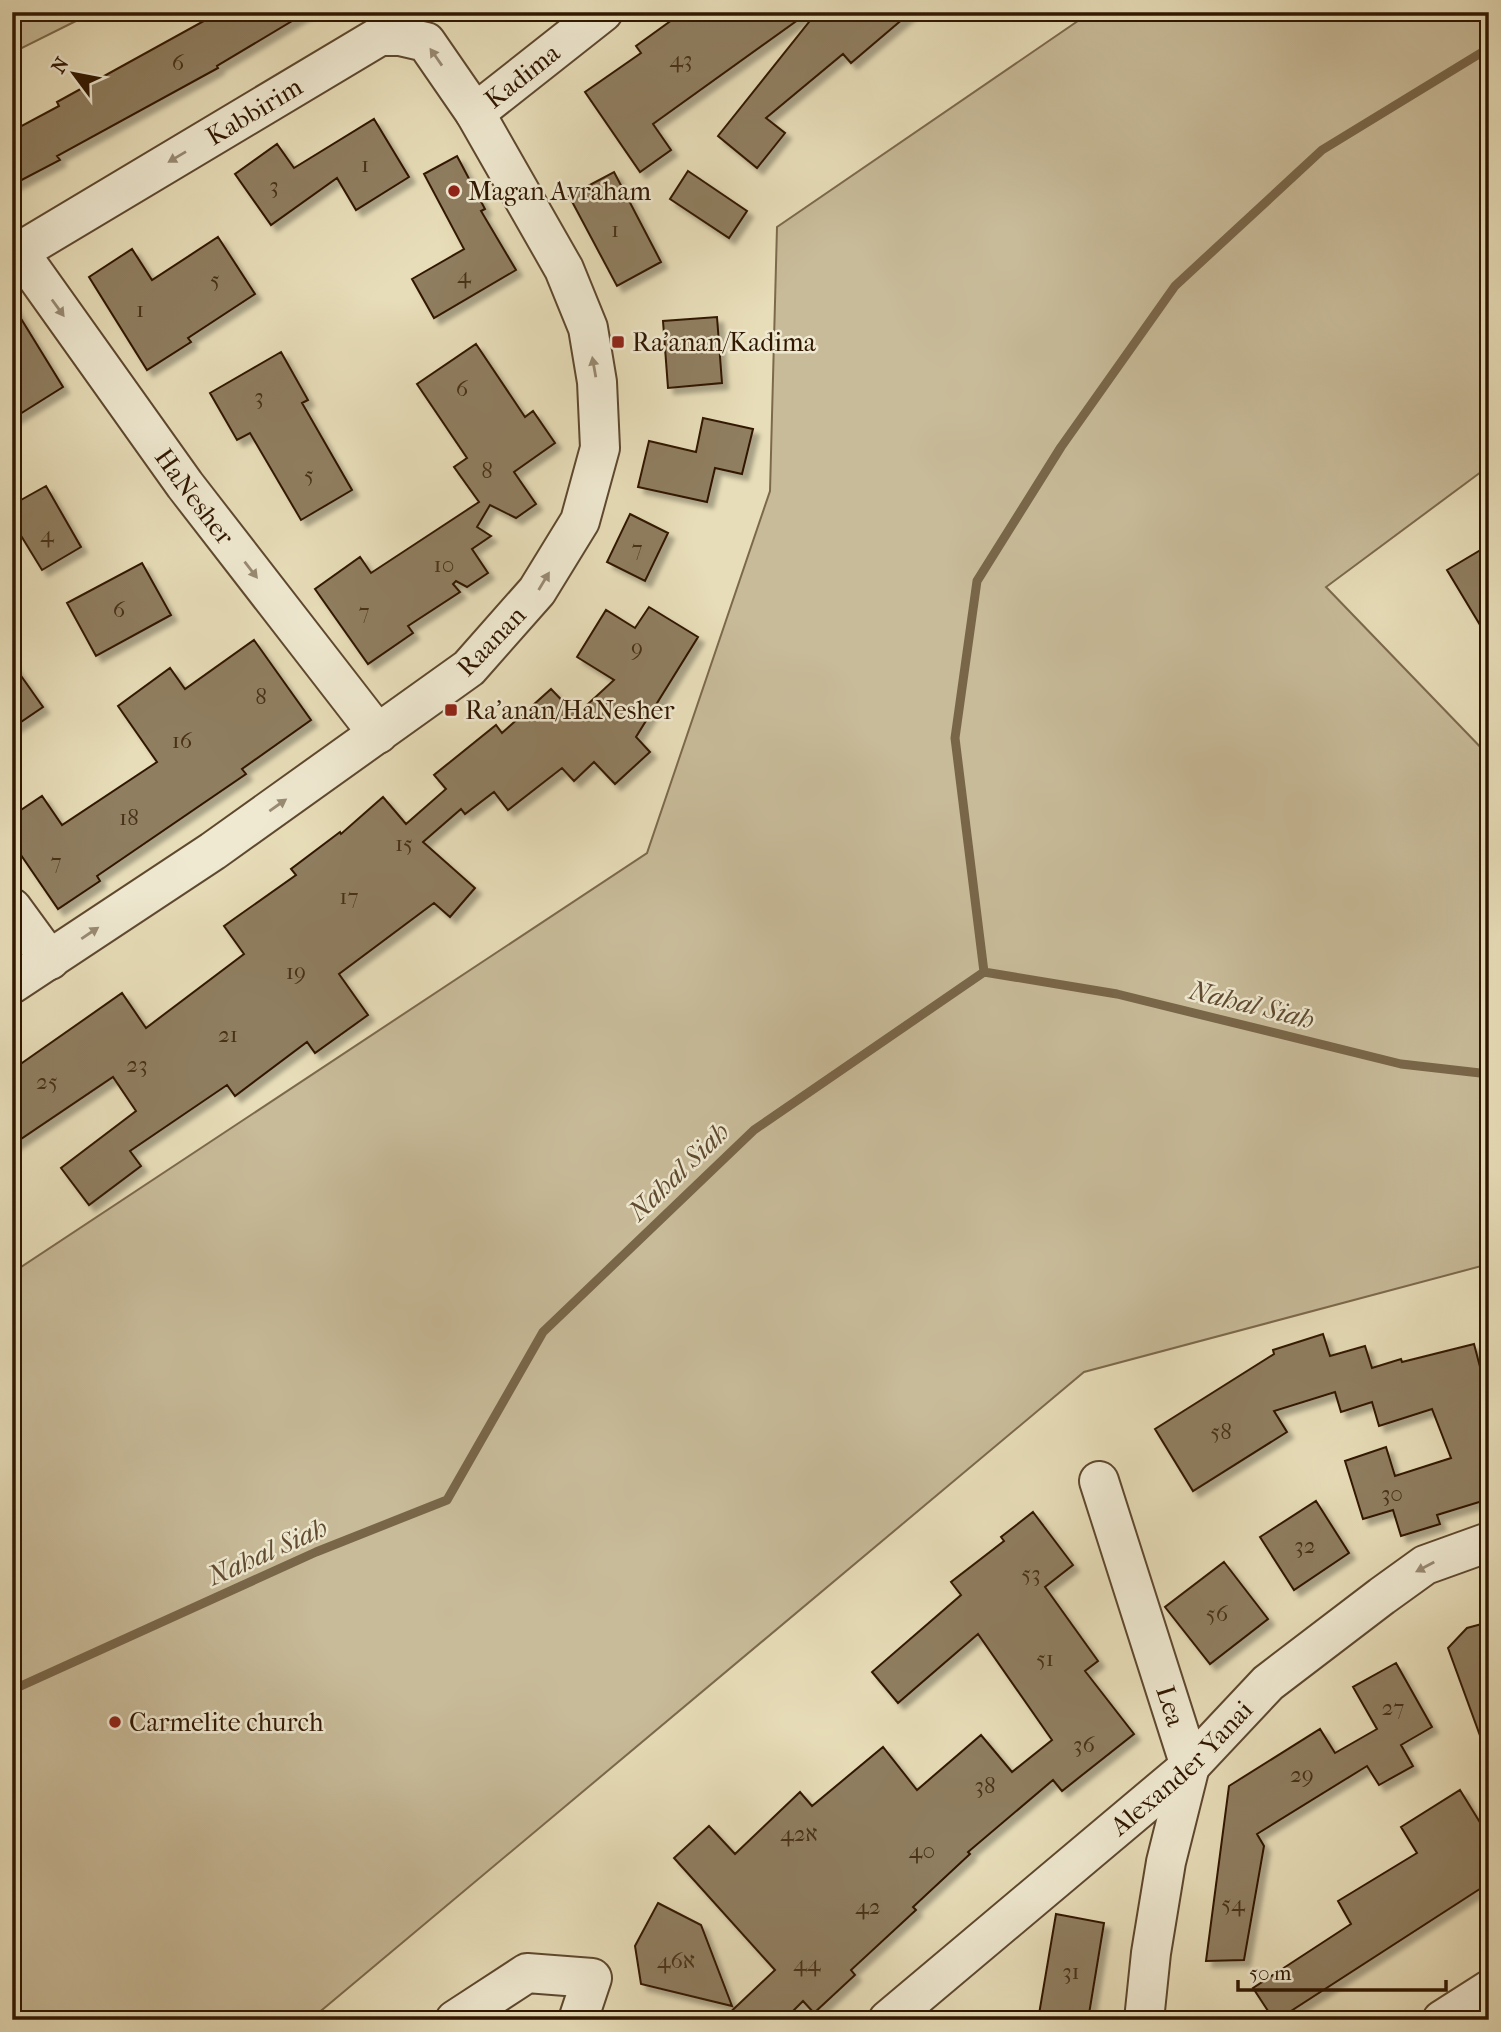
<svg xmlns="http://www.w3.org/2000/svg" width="1501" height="2032" font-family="'IM FELL French Canon','Frank Ruhl Libre',serif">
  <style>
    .green { fill: #c8bb99; stroke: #7c694c; stroke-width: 2 }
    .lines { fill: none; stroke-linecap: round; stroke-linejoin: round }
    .stream { stroke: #796649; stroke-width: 9 }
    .building { fill: #8f7e60; stroke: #301700; stroke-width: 2; filter: url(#shadow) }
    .minor-casing { stroke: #5e482e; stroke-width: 42 }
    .minor { stroke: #efe9d1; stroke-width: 38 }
    .oneway { fill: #998a73 }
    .poi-dot { fill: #8f2418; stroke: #efe9d1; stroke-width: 2.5 }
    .labels { text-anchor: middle; stroke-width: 5; stroke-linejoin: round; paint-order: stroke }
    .number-label { font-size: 23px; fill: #483118 }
    .street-label { font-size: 26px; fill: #301700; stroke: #efe9d1 }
    .poi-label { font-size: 26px; fill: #301700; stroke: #efe9d1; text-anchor: start }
    .water-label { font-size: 28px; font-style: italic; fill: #604b30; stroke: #efe9d1 }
  </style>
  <defs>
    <filter id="shadow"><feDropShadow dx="6" dy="6" stdDeviation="2" flood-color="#0004"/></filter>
  </defs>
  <rect width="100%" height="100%" fill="#e7ddb8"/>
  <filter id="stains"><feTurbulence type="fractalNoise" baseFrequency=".00286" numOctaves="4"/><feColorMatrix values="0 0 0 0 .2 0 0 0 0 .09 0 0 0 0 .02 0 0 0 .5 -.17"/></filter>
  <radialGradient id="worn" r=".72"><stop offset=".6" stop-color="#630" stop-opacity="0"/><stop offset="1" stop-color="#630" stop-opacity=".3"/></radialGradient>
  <path class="green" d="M12,12H94L12,53Z
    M1091,12H1489V466L1326,587L1489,756V1264L1084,1372L310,2020H12V1273L647,853L770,491L777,227Z"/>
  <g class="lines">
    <path class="stream" d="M984,972L955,738L977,581L1061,447L1175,286L1322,150L1489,48
      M12,1690L316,1552L447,1500L543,1332L754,1130L984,972L1117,994L1401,1064L1489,1074"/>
  </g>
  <path class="building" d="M220,12H307L217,66L218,68L57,156L60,160L12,185V131L59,106L57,102Z
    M683,12H809L653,124L671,150L640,172L585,92L641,53L636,46Z
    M817,12H911L851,63L843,54L766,118L785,133L757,168L718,136Z
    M374,119L409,177L356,210L337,178L271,225L235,174L277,144L294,168Z
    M457,156L485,209L481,211L516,270L434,318L412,279L464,249L424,174Z
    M688,171L747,211L729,238L670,199Z
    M614,172L661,262L617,286L569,196Z
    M218,237L255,294L188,338L191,342L147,370L89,277L132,249L152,280Z
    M12,304L63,387L12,419Z
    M717,317L722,383L668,388L663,321Z
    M476,344L525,417L533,411L555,443L514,472L536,504L516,518L490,505L477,527L491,536L472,549L488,573L467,587L456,581L453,584L460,592L408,626L413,633L368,664L315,589L360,557L371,573L479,502L454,467L467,458L417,384Z
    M281,352L308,400L302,403L352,490L301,520L250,433L237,440L210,393Z
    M703,418L753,429L742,474L715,468L707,502L638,487L649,441L696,452Z
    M46,486L81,547L42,570L12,521V505Z
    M630,514L668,533L645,581L607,562Z
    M1489,545V640L1447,570Z
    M142,563L171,615L96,656L67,603Z
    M649,607L698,637L636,737L650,752L615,784L594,762L574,781L562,768L508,810L494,792L465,814L461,809L423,842L475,888L450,917L434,903L339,974L368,1015L315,1053L307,1042L235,1096L227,1085L130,1151L141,1166L89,1205L61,1168L136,1111L113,1077L12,1145V1070L122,993L146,1028L244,954L224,926L296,875L291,869L340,832L341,834L383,797L406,824L446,789L434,775L496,725L502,733L551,689L576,715L614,680L577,657L606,610L635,628Z
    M254,640L311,720L242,769L246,774L97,876L100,881L58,909L12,842V816L42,796L62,825L157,762L118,706L170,668L185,689Z
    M12,663L43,707L12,728Z
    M1323,1334L1330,1356L1365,1346L1372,1368L1401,1359L1402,1362L1474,1344L1489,1401V1499L1437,1515L1440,1524L1401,1536L1393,1510L1363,1519L1345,1461L1386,1447L1395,1476L1451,1458L1432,1409L1379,1426L1372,1402L1341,1412L1335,1392L1274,1411L1287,1432L1193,1491L1155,1429L1274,1354L1273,1350Z
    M1316,1501L1349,1553L1294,1590L1260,1537Z
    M1033,1512L1073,1565L1045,1587L1098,1661L1085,1671L1134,1734L1062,1791L1053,1780L968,1852L970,1854L913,1907L916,1910L851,1970L855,1975L814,2013L803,2001L784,2020H722L775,1970L674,1858L709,1826L735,1854L800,1792L812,1806L883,1747L917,1790L981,1735L1012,1772L1052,1740L978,1634L898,1703L872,1672L961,1595L951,1582L1004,1541L1001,1537Z
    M1224,1562L1268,1619L1210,1664L1165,1607Z
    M1489,1622V1751L1486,1752L1448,1648L1467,1628Z
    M1396,1663L1432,1727L1401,1745L1413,1766L1379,1785L1367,1766L1257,1834L1264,1846L1244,1960L1206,1961L1229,1786L1320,1729L1335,1753L1377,1729L1353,1687Z
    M1460,1790L1489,1837V1883L1277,2020H1274L1253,1988L1351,1924L1338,1901L1417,1853L1401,1827Z
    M658,1903L701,1925L732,2006L641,1984L635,1946Z
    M1056,1914L1104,1923L1088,2020H1038Z"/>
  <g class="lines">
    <g class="minor-casing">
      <g id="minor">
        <path id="s1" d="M475,113L603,12"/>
        <path id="s2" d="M19,252L185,485L378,734"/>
        <path id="s3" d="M12,256L380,36H400L426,42L475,113L564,269L588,328L597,382L600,448L580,521L537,591L469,668L213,851L12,984"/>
        <path d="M12,908L50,960"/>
        <path id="s4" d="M1099,1481L1190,1766L1166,1862L1151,1953L1144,2020"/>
        <path d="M455,2020L527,1973L592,1978L578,2020"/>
        <path id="s5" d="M888,2020L1190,1766L1268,1683L1382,1596L1425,1565L1489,1542"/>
        <path d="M1442,2020L1489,1990"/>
      </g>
    </g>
    <use href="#minor" class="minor"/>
  </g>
  <defs><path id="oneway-solid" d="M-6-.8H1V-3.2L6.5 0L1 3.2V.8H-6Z" transform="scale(1.75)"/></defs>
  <g class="oneway">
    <use href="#oneway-solid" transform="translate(436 57) rotate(-125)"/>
    <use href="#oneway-solid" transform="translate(177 157) rotate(149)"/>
    <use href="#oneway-solid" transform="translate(58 308) rotate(54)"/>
    <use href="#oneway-solid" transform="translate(594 367) rotate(-100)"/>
    <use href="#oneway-solid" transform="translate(251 570) rotate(52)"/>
    <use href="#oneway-solid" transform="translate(544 581) rotate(-59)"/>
    <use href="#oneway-solid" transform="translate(278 805) rotate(-35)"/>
    <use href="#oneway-solid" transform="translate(90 933) rotate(-34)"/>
    <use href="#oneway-solid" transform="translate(1425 1567) rotate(152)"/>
  </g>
  <g class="poi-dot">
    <circle cx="454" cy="191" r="7"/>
    <rect x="611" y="335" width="14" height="14" rx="3.5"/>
    <rect x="444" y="703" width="14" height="14" rx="3.5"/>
    <circle cx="115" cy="1722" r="7"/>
  </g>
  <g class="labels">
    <g class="number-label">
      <text x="681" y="67">43</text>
      <text x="178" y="70">6</text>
      <text x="365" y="172">1</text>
      <text x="274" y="193">3</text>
      <text x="615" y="237">1</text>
      <text x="464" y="283">4</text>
      <text x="215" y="287">5</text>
      <text x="140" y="317">1</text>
      <text x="462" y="396">6</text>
      <text x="259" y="404">3</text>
      <text x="487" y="478">8</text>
      <text x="309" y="482">5</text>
      <text x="47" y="542">4</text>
      <text x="637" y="556">7</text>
      <text x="444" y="572">10</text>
      <text x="119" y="617">6</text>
      <text x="364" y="619">7</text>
      <text x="637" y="655">9</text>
      <text x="261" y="704">8</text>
      <text x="182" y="748">16</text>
      <text x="129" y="825">18</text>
      <text x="404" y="851">15</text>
      <text x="56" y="869">7</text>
      <text x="349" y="904">17</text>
      <text x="296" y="979">19</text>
      <text x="228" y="1042">21</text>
      <text x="137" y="1072">23</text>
      <text x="47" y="1089">25</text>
      <text x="1221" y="1439">58</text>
      <text x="1392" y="1501">30</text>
      <text x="1305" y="1553">32</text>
      <text x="1031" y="1581">53</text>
      <text x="1217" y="1621">56</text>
      <text x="1045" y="1666">51</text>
      <text x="1393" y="1715">27</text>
      <text x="1084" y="1752">36</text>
      <text x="1302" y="1782">29</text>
      <text x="985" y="1793">38</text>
      <text x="799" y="1841">42א</text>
      <text x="922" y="1858">40</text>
      <text x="1233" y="1911">54</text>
      <text x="868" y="1914">42</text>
      <text x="676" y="1968">46א</text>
      <text x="807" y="1971">44</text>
      <text x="1071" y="1979">31</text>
    </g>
    <g class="street-label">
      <text dy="9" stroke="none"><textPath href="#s1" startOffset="60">Kadima</textPath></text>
      <text dy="9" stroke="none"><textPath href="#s3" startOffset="282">Kabbirim</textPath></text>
      <text dy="9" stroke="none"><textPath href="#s2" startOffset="301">HaNesher</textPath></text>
      <text transform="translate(491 641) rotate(-46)" y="9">Raanan</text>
      <text dy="9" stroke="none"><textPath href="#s4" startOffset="236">Lea</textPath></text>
      <text dy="9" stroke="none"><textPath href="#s5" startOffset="387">Alexander Yanai</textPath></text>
    </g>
    <g class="poi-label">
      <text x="468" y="200">Magan Avraham</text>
      <text x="632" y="351">Ra'anan/Kadima</text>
      <text x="465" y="719">Ra'anan/HaNesher</text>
      <text x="129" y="1731">Carmelite church</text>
    </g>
    <g class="water-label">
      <text transform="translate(1252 1004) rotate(14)" y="10">Nahal Siah</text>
      <text transform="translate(678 1171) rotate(-44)" y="10">Nahal Siah</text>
      <text transform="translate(267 1551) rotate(-24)" y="10">Nahal Siah</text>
    </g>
  </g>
  <rect width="1501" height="2032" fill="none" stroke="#e7ddb8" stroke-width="42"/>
  <rect x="14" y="14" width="1473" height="2004" fill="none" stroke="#301700" stroke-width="3.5"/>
  <rect x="21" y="21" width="1459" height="1990" fill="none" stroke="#301700" stroke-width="2"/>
  <g transform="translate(74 74) rotate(302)" stroke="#efe9d1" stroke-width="5" paint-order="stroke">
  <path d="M0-5L12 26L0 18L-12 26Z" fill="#301700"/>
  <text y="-10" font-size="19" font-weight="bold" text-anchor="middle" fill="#301700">N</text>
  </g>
  <path d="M1238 1980v10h208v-10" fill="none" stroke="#301700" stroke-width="3.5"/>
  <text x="1249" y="1980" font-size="21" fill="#301700" stroke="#efe9d1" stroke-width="5" paint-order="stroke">50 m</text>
  <rect width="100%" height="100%" filter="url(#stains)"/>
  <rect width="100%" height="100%" fill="url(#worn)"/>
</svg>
